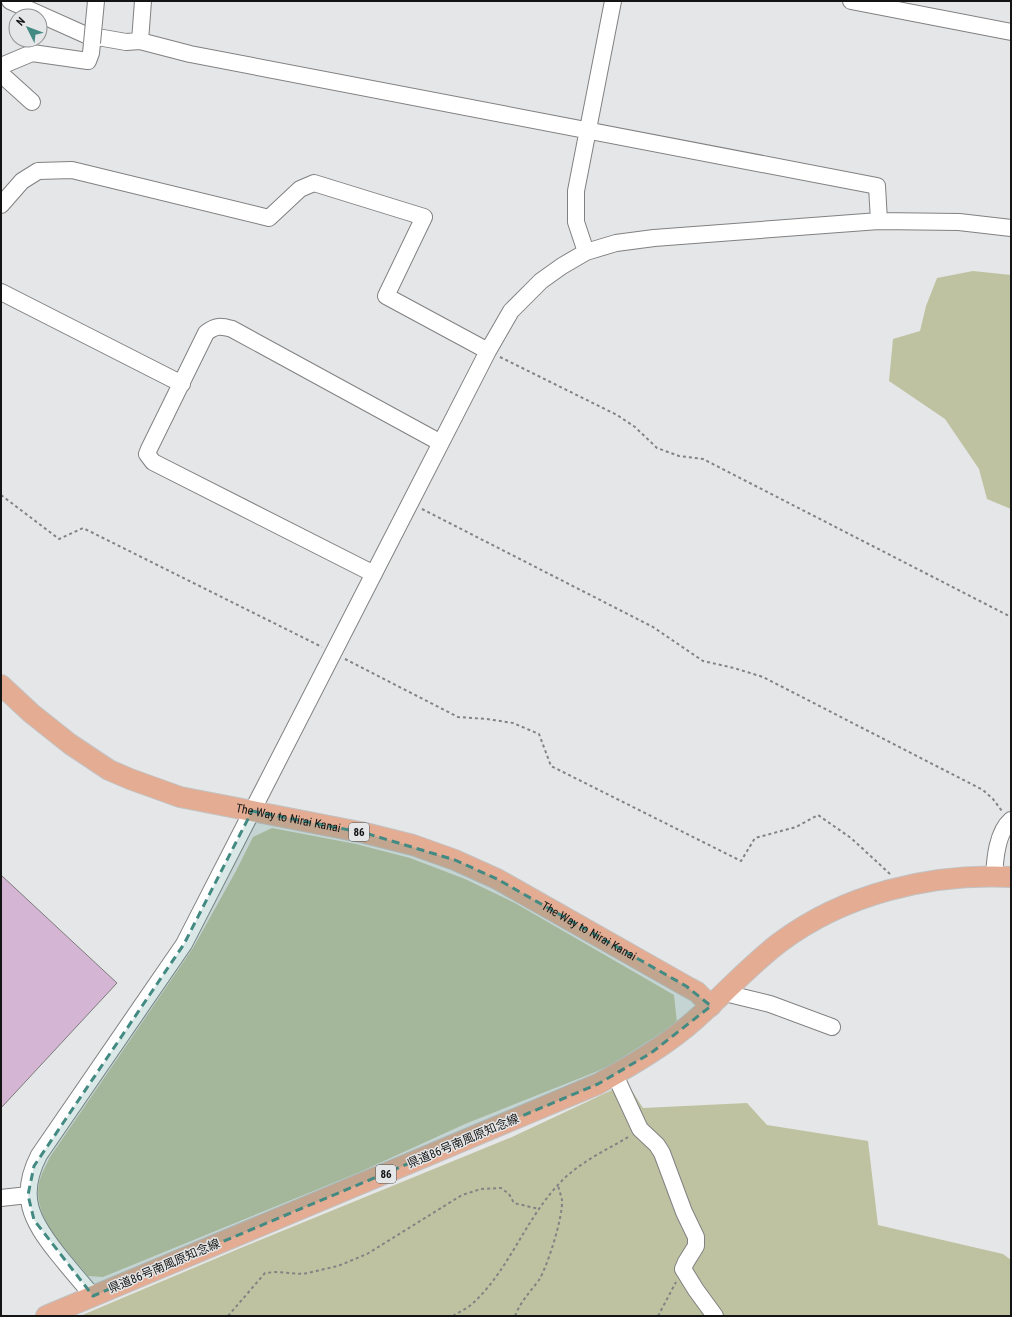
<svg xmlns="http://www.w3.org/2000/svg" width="1012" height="1317" font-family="'Roboto Condensed','Noto Sans JP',sans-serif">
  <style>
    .green { fill: #bfc2a1 }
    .building { fill: #d5b5d4; stroke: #7c7b7c }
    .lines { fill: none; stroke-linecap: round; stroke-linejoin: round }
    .minor-casing { stroke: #818182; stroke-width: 18 }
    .major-casing { stroke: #c2c2c2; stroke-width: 22 }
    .path { stroke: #828383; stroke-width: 2; stroke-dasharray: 3 3; stroke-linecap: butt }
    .minor { stroke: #fff; stroke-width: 16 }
    .major { stroke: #e3ac93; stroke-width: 20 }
    .minor-bridge-casing { stroke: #818182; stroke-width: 18; stroke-linecap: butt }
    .minor-bridge { stroke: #fff; stroke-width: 16 }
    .marked { fill: #438a83; fill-opacity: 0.2; stroke: #438a83; stroke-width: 3; stroke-dasharray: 8 5; stroke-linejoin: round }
    .labels { text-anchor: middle; stroke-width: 3; stroke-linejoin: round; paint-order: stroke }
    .shield { fill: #e5e6e7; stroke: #535353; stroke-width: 1 }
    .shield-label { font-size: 11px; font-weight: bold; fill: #141414 }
    .street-label { font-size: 12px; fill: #141414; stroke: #e5e6e7 }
  </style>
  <rect width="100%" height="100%" fill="#e5e6e7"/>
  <path class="green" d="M973,271L1011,275V509L987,499L979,469L945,419L889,381L893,339L920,331L926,306L937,278Z
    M272,828L356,844L410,858L465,879L515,903L674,995L677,1023L609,1066L593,1073L465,1124L360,1172L103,1277L88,1276C67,1250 32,1218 39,1183C41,1174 46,1166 50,1157L193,948L236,871L253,837Z
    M627,1083L643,1108L747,1103L767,1125L868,1141L878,1225L1003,1254L1011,1260V1316H80L243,1247L512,1137Z"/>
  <path class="building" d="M1,875L117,983L1,1108Z"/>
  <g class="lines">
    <g class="minor-casing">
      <path id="minor" d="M10,1L86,35L126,42L140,41L190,54L877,186L879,221
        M851,1L1011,32
        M140,41L143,1
        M1,66L32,53L88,61L91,53L92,43
        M1,74L32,102
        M1,205L22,181L38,171L72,170L269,218L300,189L314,183L424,217L386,296L488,351
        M586,252L576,222V191L613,1
        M1,292L182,384
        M374,574L153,462L147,454L149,449L206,333C216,325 221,326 232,329L441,443
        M994,876C995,859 997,832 1011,820
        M727,990L733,995L770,1004L832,1027
        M615,1075L640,1129L657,1145L662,1153L684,1212L696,1237V1246L686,1262L683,1269L696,1290L715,1316
        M1,1198L28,1195
        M93,1296C81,1282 69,1268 57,1253C31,1220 18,1196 39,1155L184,944L488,351L511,311L541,281L562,266L586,252L616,243L654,238L879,221L959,222L1011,228"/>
    </g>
    <g class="major-casing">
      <g id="major">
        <path id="s1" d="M1,685L31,713L70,744L109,770L130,779L180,797L365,833L413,845L455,860L497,879L686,986L697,992L711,1006"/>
        <path d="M46,1316L598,1084C632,1065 667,1045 696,1019C724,994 749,966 779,943C844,894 930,873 1011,877"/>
      </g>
    </g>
    <path class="path" d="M500,357L617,415L635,427L657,448L679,456L703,459L1011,617
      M1,495L59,539L83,528L322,647
      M422,509L653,627L703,661L734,668L763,677L983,790L993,799L1002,811
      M345,659L458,717L487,719L513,723L539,734L551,766L741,861L755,838L796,827L818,815L851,838L890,874
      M228,1316L265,1273L275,1272L303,1274L338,1266L367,1254L462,1195L481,1189L501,1188L509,1194L514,1203L539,1209
      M453,1316C459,1312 466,1309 471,1305C508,1272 524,1222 557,1186C577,1163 605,1151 630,1136
      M515,1316C521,1301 530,1292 539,1280C548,1265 563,1217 562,1200C561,1195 559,1190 558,1185
      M658,1316L676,1282"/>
    <use href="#minor" class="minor"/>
    <use href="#major" class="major"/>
    <g class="minor-bridge-casing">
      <path id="minor-bridge" d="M92,43L96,1"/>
    </g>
    <use href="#minor-bridge" class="minor-bridge"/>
  </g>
  <path class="marked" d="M252,811L365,833L455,860L497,879L686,986L711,1006L651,1053L598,1084L93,1296L34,1220L28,1195L34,1166L184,944Z"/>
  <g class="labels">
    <g class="shield">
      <rect x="349" y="823" width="20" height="18" rx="3"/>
      <rect x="376" y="1165" width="20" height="18" rx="3"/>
    </g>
    <g class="shield-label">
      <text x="359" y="836">86</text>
      <text x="386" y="1178">86</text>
    </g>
    <g class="street-label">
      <text dy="4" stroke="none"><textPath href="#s1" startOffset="324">The Way to Nirai Kanai</textPath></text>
      <text dy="4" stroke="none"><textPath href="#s1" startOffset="648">The Way to Nirai Kanai</textPath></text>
      <text transform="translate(463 1141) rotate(-23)" y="4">県道86号南風原知念線</text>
      <text transform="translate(164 1266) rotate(-23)" y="4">県道86号南風原知念線</text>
    </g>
  </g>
  <rect width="1012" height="1317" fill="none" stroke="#141414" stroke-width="4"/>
  <g transform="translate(28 28) rotate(312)"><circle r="19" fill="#e5e6e7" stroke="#919293"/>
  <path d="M0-3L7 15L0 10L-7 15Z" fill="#438a83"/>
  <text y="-6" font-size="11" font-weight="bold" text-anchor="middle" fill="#141414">N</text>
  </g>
</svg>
